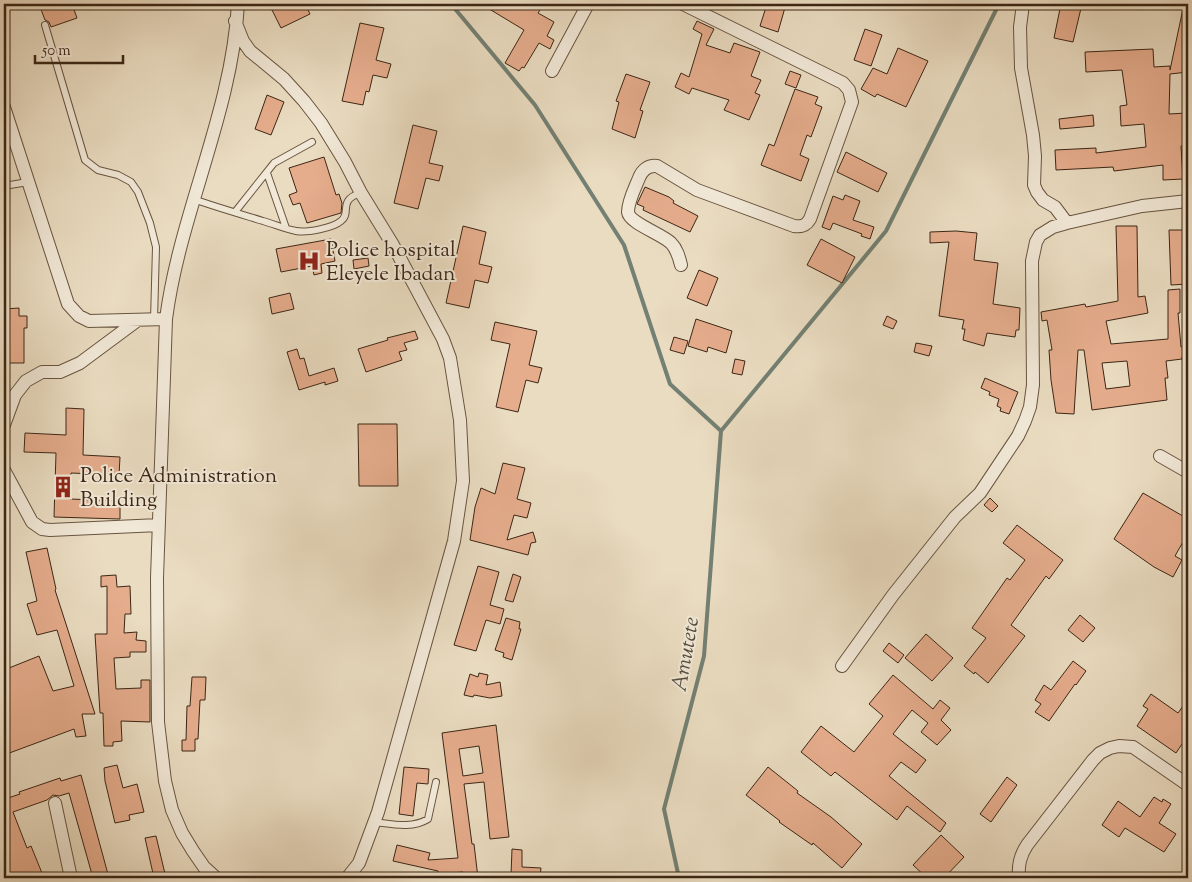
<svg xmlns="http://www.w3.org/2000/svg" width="1192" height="882" font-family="'Sorts Mill Goudy',serif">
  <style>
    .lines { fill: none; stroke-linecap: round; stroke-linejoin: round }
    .stream { stroke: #738073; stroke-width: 4 }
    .building { fill: #e6ad8d; stroke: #3c2615; fill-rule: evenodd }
    .service-casing { stroke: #685440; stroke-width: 8 }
    .minor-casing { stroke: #685440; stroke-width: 14 }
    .service { stroke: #f1e8d7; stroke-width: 6 }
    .minor { stroke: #f1e8d7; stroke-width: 12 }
    .labels { text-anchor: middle; stroke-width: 4; stroke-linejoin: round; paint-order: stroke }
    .poi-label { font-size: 21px; fill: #3c2615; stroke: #f1e8d7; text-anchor: start }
    .water-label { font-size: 22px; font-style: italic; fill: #534c3c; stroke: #f1e8d7 }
  </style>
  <rect width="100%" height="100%" fill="#eadcc1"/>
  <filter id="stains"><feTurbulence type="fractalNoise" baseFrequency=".004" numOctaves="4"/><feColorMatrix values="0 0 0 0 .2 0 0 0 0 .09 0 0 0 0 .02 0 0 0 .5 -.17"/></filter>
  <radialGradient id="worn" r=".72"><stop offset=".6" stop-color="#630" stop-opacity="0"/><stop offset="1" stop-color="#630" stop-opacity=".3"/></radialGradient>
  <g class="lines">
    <path class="stream" d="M451,4L535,105L624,245L670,384L721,431
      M721,431L886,231L999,4
      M679,878L664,809L704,656L721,431"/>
  </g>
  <path class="building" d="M39,4H72L77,18L51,27L49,22L45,20Z
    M269,4H305L310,14L281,28Z
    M481,4H544L538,13L554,22L547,36L554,40L550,49L539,43L524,68L522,67L519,71L505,63L524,30Z
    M767,4H786L778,32L760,26Z
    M1061,4H1082L1073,42L1054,38Z
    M1184,4H1188V72L1170,74L1169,114L1187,113L1188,145L1181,146L1183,179L1163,180V165L1114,171L1113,167L1056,170L1055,150L1096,148V153L1146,147L1144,124L1121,126L1120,106L1127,105L1122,70L1086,72L1085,52L1153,49L1154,67L1170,66V70Z
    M697,21L714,29L706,45L730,53L734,43L760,52L751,76L761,80L755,93L760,95L749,120L724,110L729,100L692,88L689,94L675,87L681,73L689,77L702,34L693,29Z
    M360,23L384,28L376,60L391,64L387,78L373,75L369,92L366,91L363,105L342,101Z
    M865,29L882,35L871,66L854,60Z
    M898,48L928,61L906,107L877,94L875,97L861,89L873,68L887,74Z
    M790,71L801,75L796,88L785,84Z
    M626,74L650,82L640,110L643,111L635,138L612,129L619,102L616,101Z
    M795,89L818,97L815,104L822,107L811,137L807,135L800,155L809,159L801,181L761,165L769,144L774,146Z
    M267,95L284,102L271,135L255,129Z
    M1093,115L1094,126L1060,129L1059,119Z
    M413,125L437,131L429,163L443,166L439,181L426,178L418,209L394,203Z
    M846,152L887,173L878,192L837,172Z
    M324,157L336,195L339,194L342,203L341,213L307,223L300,203L293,205L289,195L297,192L289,168Z
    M645,187L669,197L674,201L673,203L698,216L690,232L643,210L644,207L637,204Z
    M845,195L860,201L853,220L874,227L870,239L861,236L862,234L833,223L830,230L822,227L833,196L843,200Z
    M463,226L486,232L479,264L492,267L488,283L475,280L469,308L446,303Z
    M1116,226H1137L1138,297L1145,296L1148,313L1106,321L1111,344L1168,339V290L1180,289V313H1178L1181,347L1188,346V356L1182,357V359L1166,361L1168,378H1165L1167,400L1092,410L1084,350H1078L1074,414L1056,413L1051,380L1049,350H1052L1047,320L1042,321L1041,312L1085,304L1086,307L1118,301ZM1127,361L1130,386L1106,389L1102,363Z
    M1169,230H1183V233H1188V284L1171,285Z
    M956,231L977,233L974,260L998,263L993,304L1020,308L1019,330H1016L1015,337L987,333L984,346L963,340L965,329H962L964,320L939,316L949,242L930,243V232Z
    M331,239L335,261L321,264L322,273L314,275L312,266L281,272L276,249Z
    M821,239L855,257L842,283L807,265Z
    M368,258L369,266L354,269L353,260Z
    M699,270L718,278L707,306L687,298Z
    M290,293L294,309L272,314L269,298Z
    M19,308V316H27V328H24V363H5L4,309Z
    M887,316L897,321L893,329L883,325Z
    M696,319L732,331L726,353L708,347L707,352L688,346Z
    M495,322L537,331L529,365L542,368L538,383L526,380L518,412L496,407L510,344L491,340Z
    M415,331L418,339L404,343L407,350L399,352L402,360L366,372L358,349L388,340L387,338Z
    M674,337L688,341L684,354L670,350Z
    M916,343L932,346L929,356L914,352Z
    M297,349L300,359L304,358L309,376L334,368L338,381L325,385V382L299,390L287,352Z
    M735,359L745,361L742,375L732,373Z
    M985,378L1018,392L1009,414L1000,411L1001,408L997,406L999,399L989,395L990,392L981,388Z
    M66,408L84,409L83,455L120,457L119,475L71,473L70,499L120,501V519L54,517L56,453L24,452L25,433L66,435Z
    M358,424H397L398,486H359Z
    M503,463L525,468L517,499L531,503L527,518L514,515L507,540L533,532L536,542L531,543L528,555L470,540L475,507L481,488L495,494Z
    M1143,493L1188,519V533L1175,556L1182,560L1173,577L1154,567L1114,539Z
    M990,498L998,506L992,512L984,505Z
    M1017,525L1063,560L1049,579L1046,576L1011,625L1025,636L988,683L975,672L974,674L964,666L986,638L972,628L1007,578L1010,580L1025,560L1003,543Z
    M47,548L56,589L55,590L95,714H82L86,736L76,737L74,729L4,755V670L39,656L53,691L74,686L57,630L37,635L27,604L37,601L26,552Z
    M478,566L499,572L490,605L504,609L500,624L486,620L476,651L454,645Z
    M513,574L521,577L513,602L505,600Z
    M116,575L117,587L130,586L131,614H125L124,633L137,632L136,640L146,641V652H130V657L114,658L116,689L141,688V680H150V722L121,721L122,741L113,742V746H104L103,713H100L95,634H107V586L101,587V576Z
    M1080,615L1095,628L1083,642L1068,630Z
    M506,618L520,622L519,629H521L512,660L503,657L504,653L495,650Z
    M926,634L953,658L932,681L905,658Z
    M889,643L904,655L898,663L883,651Z
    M1073,661L1086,671L1076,685L1075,684L1049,721L1035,712L1041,704L1035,700L1044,685L1051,690Z
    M479,673L488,675L486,685L500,682L502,696L490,698L474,695L473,697L464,695L470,674L478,677Z
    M893,675L933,709L940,700L950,708L941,720L951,730L937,745L921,732L928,723L912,710L893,734L926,760L916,773L901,762L889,776L946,823L940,832L907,806L897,820L835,772L831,776L801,752L821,726L854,752L883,716L869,704Z
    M192,677H206L205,700H200L198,739H195V751H182V740H186L187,706H190Z
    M1151,694L1178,713L1188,699V735L1176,753L1137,726L1148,709L1143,706Z
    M496,725L509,837L490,839L484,782L464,784L472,844H474L478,878H464L463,872L438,874V871L393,861L397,845L430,853L428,860L458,858L442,733ZM479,746L483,773L463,776L459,749Z
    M117,765L123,788L137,784L144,812L129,815L130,820L115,823L105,781L104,768Z
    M404,767L429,769L428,784L417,783L413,816L399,814Z
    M768,767L798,791L797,793L831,817L862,844L842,868L813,843L812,845L779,822L780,821L746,795Z
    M81,775L109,878H93L69,793L59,796L53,795L47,800L13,812L27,848L31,846L44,878H4V790L8,798L20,794L19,792L60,778L61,781Z
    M1007,777L1017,785L991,822L980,814Z
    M1154,797L1162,802L1163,799L1171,804L1159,823L1176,834L1164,852L1125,828L1119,837L1102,825L1118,801L1140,817Z
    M941,835L964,857L944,878H927L913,865Z
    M156,836L166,878H154L145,838Z
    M512,849L522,850V867L541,868L540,876L511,875Z"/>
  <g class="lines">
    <g class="service-casing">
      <path id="service" d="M45,25L85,160L98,170L118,175L131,182L138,192L150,223L156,247L154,320
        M267,173L286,228
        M4,186L28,182
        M193,199C216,207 240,214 263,221C274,224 285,229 296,231C307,233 333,228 341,221C352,213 337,200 361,193
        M235,212L274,163L312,142
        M374,822C392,824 412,829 428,819L436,782"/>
    </g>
    <g class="minor-casing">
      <path id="minor" d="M1023,4L1020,27L1021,68L1033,135L1035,156L1034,185L1037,192L1043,200L1055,207L1067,223
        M235,21L243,41L250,51L284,79L304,101L321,123L345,162L361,193L393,245L443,339L450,358L460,420L463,481L454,541L378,812L359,863L347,878
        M552,71L588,4
        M4,107L68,304L79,316L89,321L166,319
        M681,265C679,257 677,249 671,243C662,234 629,223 628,212C628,201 635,188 639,178C642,170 648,165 657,166L697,190L794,226C801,227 806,226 810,219L852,102L849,90L843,83L683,4
        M4,425L15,395L26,381L42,372H60L80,363L138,320
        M1160,456L1188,472
        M4,470L32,522L42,529L50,530L159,525
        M842,666L893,595L955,517L980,493L1018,436L1025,421L1030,407L1033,385L1032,261L1036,242L1040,235L1053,227L1067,223L1142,206L1188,201
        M55,803L71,878
        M216,878L204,867L193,851L182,833L172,810L165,781L158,722L157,578L166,319C180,212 232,113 238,4
        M1019,878C1018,865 1020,856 1027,845L1093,760L1100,753L1110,748L1119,746L1133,747L1188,785"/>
    </g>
    <use href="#service" class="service"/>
    <use href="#minor" class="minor"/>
  </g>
  <defs>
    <g id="hospital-bare" transform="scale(1.725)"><path d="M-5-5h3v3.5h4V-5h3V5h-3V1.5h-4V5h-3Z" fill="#8f2418" stroke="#f1e8d7" stroke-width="2.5" paint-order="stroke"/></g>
    <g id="building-bare" transform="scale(1.725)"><path d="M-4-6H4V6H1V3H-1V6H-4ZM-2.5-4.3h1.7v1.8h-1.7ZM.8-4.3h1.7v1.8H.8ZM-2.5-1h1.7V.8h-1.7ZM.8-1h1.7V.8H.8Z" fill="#8f2418" stroke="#f1e8d7" stroke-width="2.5" paint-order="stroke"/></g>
  </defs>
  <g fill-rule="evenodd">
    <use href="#hospital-bare" x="309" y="261"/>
    <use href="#building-bare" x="63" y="487"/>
  </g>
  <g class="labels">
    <g class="poi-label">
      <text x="326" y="256">Police hospital<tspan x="326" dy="24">Eleyele Ibadan</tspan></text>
      <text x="80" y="482">Police Administration<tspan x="80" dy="24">Building</tspan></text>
    </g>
    <g class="water-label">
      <text transform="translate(684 654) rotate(-80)" y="8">Amutete</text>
    </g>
  </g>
  <rect width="1192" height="882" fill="none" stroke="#eadcc1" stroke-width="20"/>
  <rect x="5" y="5" width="1182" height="872" fill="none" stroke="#3c2615" stroke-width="2.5"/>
  <rect x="10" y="10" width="1172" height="862" fill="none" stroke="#3c2615"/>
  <path d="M35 55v8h88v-8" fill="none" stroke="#3c2615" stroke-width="2.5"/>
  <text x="42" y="55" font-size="15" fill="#3c2615" stroke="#f1e8d7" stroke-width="4" paint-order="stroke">50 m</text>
  <rect width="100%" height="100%" filter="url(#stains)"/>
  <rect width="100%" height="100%" fill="url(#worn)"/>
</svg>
